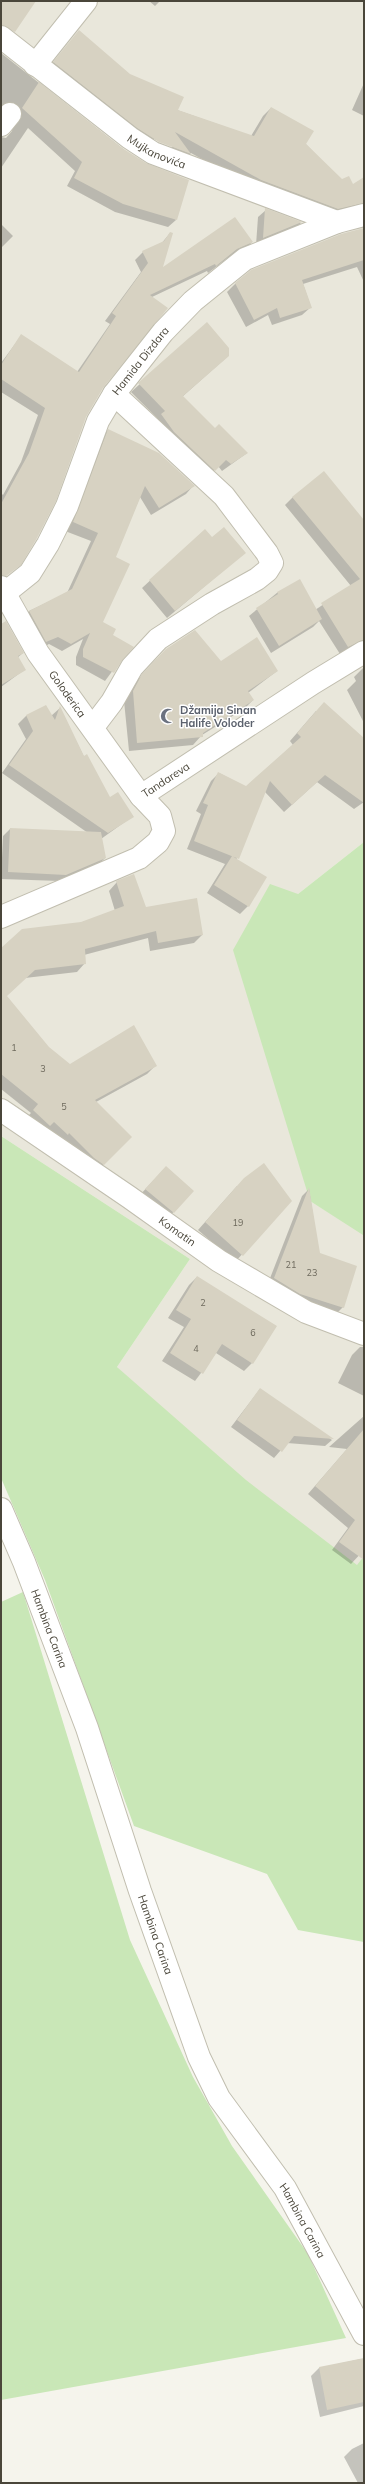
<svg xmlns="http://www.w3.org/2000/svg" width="365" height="2484" font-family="Mulish,sans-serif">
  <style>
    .residential { fill: #e9e7db }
    .green { fill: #c9e7b7 }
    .shadow { fill: #0003; fill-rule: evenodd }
    .building { fill: #d7d2c2 }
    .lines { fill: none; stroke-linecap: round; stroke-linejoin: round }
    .minor-casing { stroke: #c1beaf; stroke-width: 24 }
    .minor { stroke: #fff; stroke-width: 22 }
    .labels { text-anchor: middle; stroke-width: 3; stroke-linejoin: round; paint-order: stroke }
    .number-label { font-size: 9px; fill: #6d695c }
    .street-label { font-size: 11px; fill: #4a463a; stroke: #fff }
    .worship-label { font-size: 11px; font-weight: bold; fill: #5b616d; stroke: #fff; text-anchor: start }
  </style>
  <rect width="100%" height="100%" fill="#f5f4ec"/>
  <path class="residential" d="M1,1H364V842L298,894L310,1201L364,1234V1581L330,1590L117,1367L190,1259L1,1136Z"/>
  <path class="green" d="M364,842V1234L363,1235L310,1201L233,950L270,884L298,894Z
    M1,1136L190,1259L117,1367L246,1480L357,1565L364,1556V1942L298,1930L267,1874L134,1826L45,1580L1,1478Z
    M23,1592L130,1940L193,2077L232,2146L308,2254L346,2338L1,2400V1602Z"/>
  <path class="shadow" d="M149,1H160L155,6Z
    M79,32L130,75L177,110L251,136L263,116L271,108L358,198L364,185V214L329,217L253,188L191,153L182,161L46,71ZM154,139L172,146V148L154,141Z
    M1,53L123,149L176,220L168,227L115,212L67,186L75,171L28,128L1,168V137L6,138L12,131L14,117L1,110Z
    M364,83V116L352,110Z
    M266,210L301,223L293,230L256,245L258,217Z
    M1,224L13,236L1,248Z
    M364,229V282L357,267L303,284L311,307L302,315L272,325L268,315L246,327L227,292L235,284L252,271Z
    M170,233L162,269L252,242L245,250L229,257L208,273L207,271L152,297L103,386L1,560V493L3,495L21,462L38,415L1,392V363L21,336L77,372L110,324L105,321L141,272L135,260L143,252L161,244Z
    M207,324L228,356L182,397L215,430L247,453L222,471L218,466L207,478L154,422L157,418L131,392Z
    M108,430L193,486L186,494L151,515L140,497L114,558L102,622L111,636L122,658L105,681L76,665V657L83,639L62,651L49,644L38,650L21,619L29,611L67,593L91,541L65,531L101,438Z
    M293,497L364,522V650L340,654L319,621L313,627L271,653L249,616L278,592L315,610L351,586L285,505Z
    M205,530L212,538L244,553L167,618L142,588Z
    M1,625L23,653L17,658L24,670L1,687Z
    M157,659L220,662L277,671L248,693L253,700L244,709L202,735L193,745L129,751L124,701L133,685Z
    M364,667V723L347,690L356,681L354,677Z
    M46,706L51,716L60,708L84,757L109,798L133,816L101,839L105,858L98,865L60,881L1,879L3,836L10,829L88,833L2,773L26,739L18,724L26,716Z
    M316,711L364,739V802L354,809L317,782L284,812L265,792L236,860L248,906L240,914L207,893L225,864L187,849L201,814L196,811L211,781L219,773L246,787L293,745L290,741Z
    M117,882L145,908L202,935L194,943L150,951L148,938L84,955L85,963L77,972L25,978L6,996L48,1047L69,1065H156L147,1074L96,1102L130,1137L95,1173L25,1119L31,1113L1,1089V950L115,911L109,891Z
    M166,1167L193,1191L165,1221L138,1197Z
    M237,1186L291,1201L235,1262L198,1230Z
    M309,1189L319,1254L343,1307L336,1314L267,1286L302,1196Z
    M197,1277L252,1363L244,1371L216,1353L195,1381L162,1361L184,1327L168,1318L189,1285Z
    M360,1347H364V1396L338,1383L352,1355Z
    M260,1389L332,1440L325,1446L287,1443L274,1458L231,1427Z
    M364,1416V1550L351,1564L332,1550L348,1528L308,1494L347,1449L329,1447Z
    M361,2359L364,2372V2406L320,2417L311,2376L319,2368Z
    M364,2443V2483H358L344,2457L352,2449Z"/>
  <path class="building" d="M1,1H36L15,32L1,25Z
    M79,30L130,74L184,97L178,110L254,136L271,107L314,131L306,144L342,179L349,176L353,184L364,177V203L338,209L261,180L175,132L191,154L159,142L137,128L53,62Z
    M39,82L122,148L146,163L189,180L177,220L123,204L74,178L82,162L22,108Z
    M265,208L302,222L263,238Z
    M235,217L253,242L237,249L216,266L215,264L150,295L168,308L103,388L86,417L56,501L37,538L21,565L6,576L1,575V504L29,453L45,408L1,379V365L21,334L79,372L116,316L112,313L148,263L142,251L164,241L170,232L173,233L163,267Z
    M364,228V260L302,280L312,308L280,318L277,308L254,320L235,283L251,270L341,234Z
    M207,322L229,348V356L183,396L215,428L219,424L248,453L231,464L226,460L215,471L174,432L161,414L165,411L138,383Z
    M108,429L159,453L195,486L159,508L145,486L116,557L130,564L103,622L116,629L113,635L134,647L123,659L114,673L83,657V649L90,633L71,644L58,637L46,642L29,611L72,589L98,533L73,522Z
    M324,471L364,520V640L348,647L321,603L360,579L292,497Z
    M224,527L246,553L175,611L149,580L205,529L212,537Z
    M300,579L322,619L279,646L256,608L278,594L277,592Z
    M6,621L24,653L18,656L26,670L1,685V624Z
    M195,630L221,661L257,637L278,671L248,691L254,700L203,733V737L137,743L133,691L142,674L166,649Z
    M324,702L364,738V803L325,775L292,805L270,781L239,859L194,841L208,805L203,803L218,772L246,786L301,737L297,733Z
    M46,705L55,720L60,706L84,756L87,754L110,797L118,792L134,817L108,833L9,765L33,731L26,715Z
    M10,828L101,832L106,858L66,875L8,872Z
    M232,856L267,877L249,907L214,885Z
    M134,874L146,907L197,898L203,935L158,943L156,931L85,949L86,964L35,970L7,996L49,1047L70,1064L134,1025L157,1066L95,1100L132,1137L104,1165L94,1158L69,1133L68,1135L54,1122L50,1126L33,1110L38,1104L1,1074V948L22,929L81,922L124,906L116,881Z
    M264,1163L292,1201L243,1256L205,1222L244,1178Z
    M166,1166L194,1191L174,1213L145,1189Z
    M309,1187L320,1253L357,1266L344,1308L300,1294L274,1278Z
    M197,1276L277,1326L253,1364L222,1344L203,1374L170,1353L191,1319L176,1310Z
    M260,1388L334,1439L294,1436L282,1452L237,1420Z
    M364,1429V1560L339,1542L355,1520L315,1486Z
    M364,2358V2402L327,2410L319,2367Z"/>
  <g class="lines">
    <g class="minor-casing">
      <g id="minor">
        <path id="s1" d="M1,37L130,138L153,153L337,222"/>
        <path d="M35,65L86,1"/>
        <path d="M1,125L10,114"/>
        <path id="s2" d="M1,587L38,653L141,796"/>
        <path id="s3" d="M5,593L30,573L48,544L67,506L98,421L114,394L163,332L193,301L245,259L337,222L364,215"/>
        <path d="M93,727L112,702L132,667L158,639L212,604L257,579L267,571L272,563L267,553L224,496L114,394"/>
        <path id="s4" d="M1,917L139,858L158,842L164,831L160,816L141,796L313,683L364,652"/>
        <path id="s5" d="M1,1110L129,1197L219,1261L306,1312L364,1334"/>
        <path id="s6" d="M1,1509L24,1562L87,1728L140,1891L199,2057L219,2098L285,2188L364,2334"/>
      </g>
    </g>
    <use href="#minor" class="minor"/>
  </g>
  <defs>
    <g id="mosque-bare" transform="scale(1.2)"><path d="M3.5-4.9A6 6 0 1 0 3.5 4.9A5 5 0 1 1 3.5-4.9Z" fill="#6b7280" stroke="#fff" stroke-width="2.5" paint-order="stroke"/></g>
  </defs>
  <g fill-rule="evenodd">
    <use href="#mosque-bare" x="168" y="716"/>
  </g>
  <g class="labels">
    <g class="number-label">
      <text x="14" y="1051">1</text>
      <text x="43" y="1072">3</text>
      <text x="64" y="1110">5</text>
      <text x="238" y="1226">19</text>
      <text x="291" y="1268">21</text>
      <text x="312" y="1276">23</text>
      <text x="203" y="1306">2</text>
      <text x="253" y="1336">6</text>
      <text x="196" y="1352">4</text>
    </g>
    <g class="street-label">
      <text dy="4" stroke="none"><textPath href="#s1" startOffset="194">Mujkanovića</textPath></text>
      <text dy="4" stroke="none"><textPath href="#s3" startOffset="273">Hamida Dizdara</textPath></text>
      <text dy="4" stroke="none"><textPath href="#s2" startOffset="126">Goloderica</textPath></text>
      <text dy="4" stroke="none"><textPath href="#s4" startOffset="260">Tandareva</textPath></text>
      <text dy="4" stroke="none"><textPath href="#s5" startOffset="214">Komatin</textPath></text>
      <text dy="4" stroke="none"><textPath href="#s6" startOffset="129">Hambina Carina</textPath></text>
      <text dy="4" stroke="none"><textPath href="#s6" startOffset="453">Hambina Carina</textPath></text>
      <text dy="4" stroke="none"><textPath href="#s6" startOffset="777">Hambina Carina</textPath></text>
    </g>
    <g class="worship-label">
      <text x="180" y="714">Džamija Sinan<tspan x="180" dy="13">Halife Voloder</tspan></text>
    </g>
  </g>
  <rect width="365" height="2484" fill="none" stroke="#4a463a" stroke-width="4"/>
</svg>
